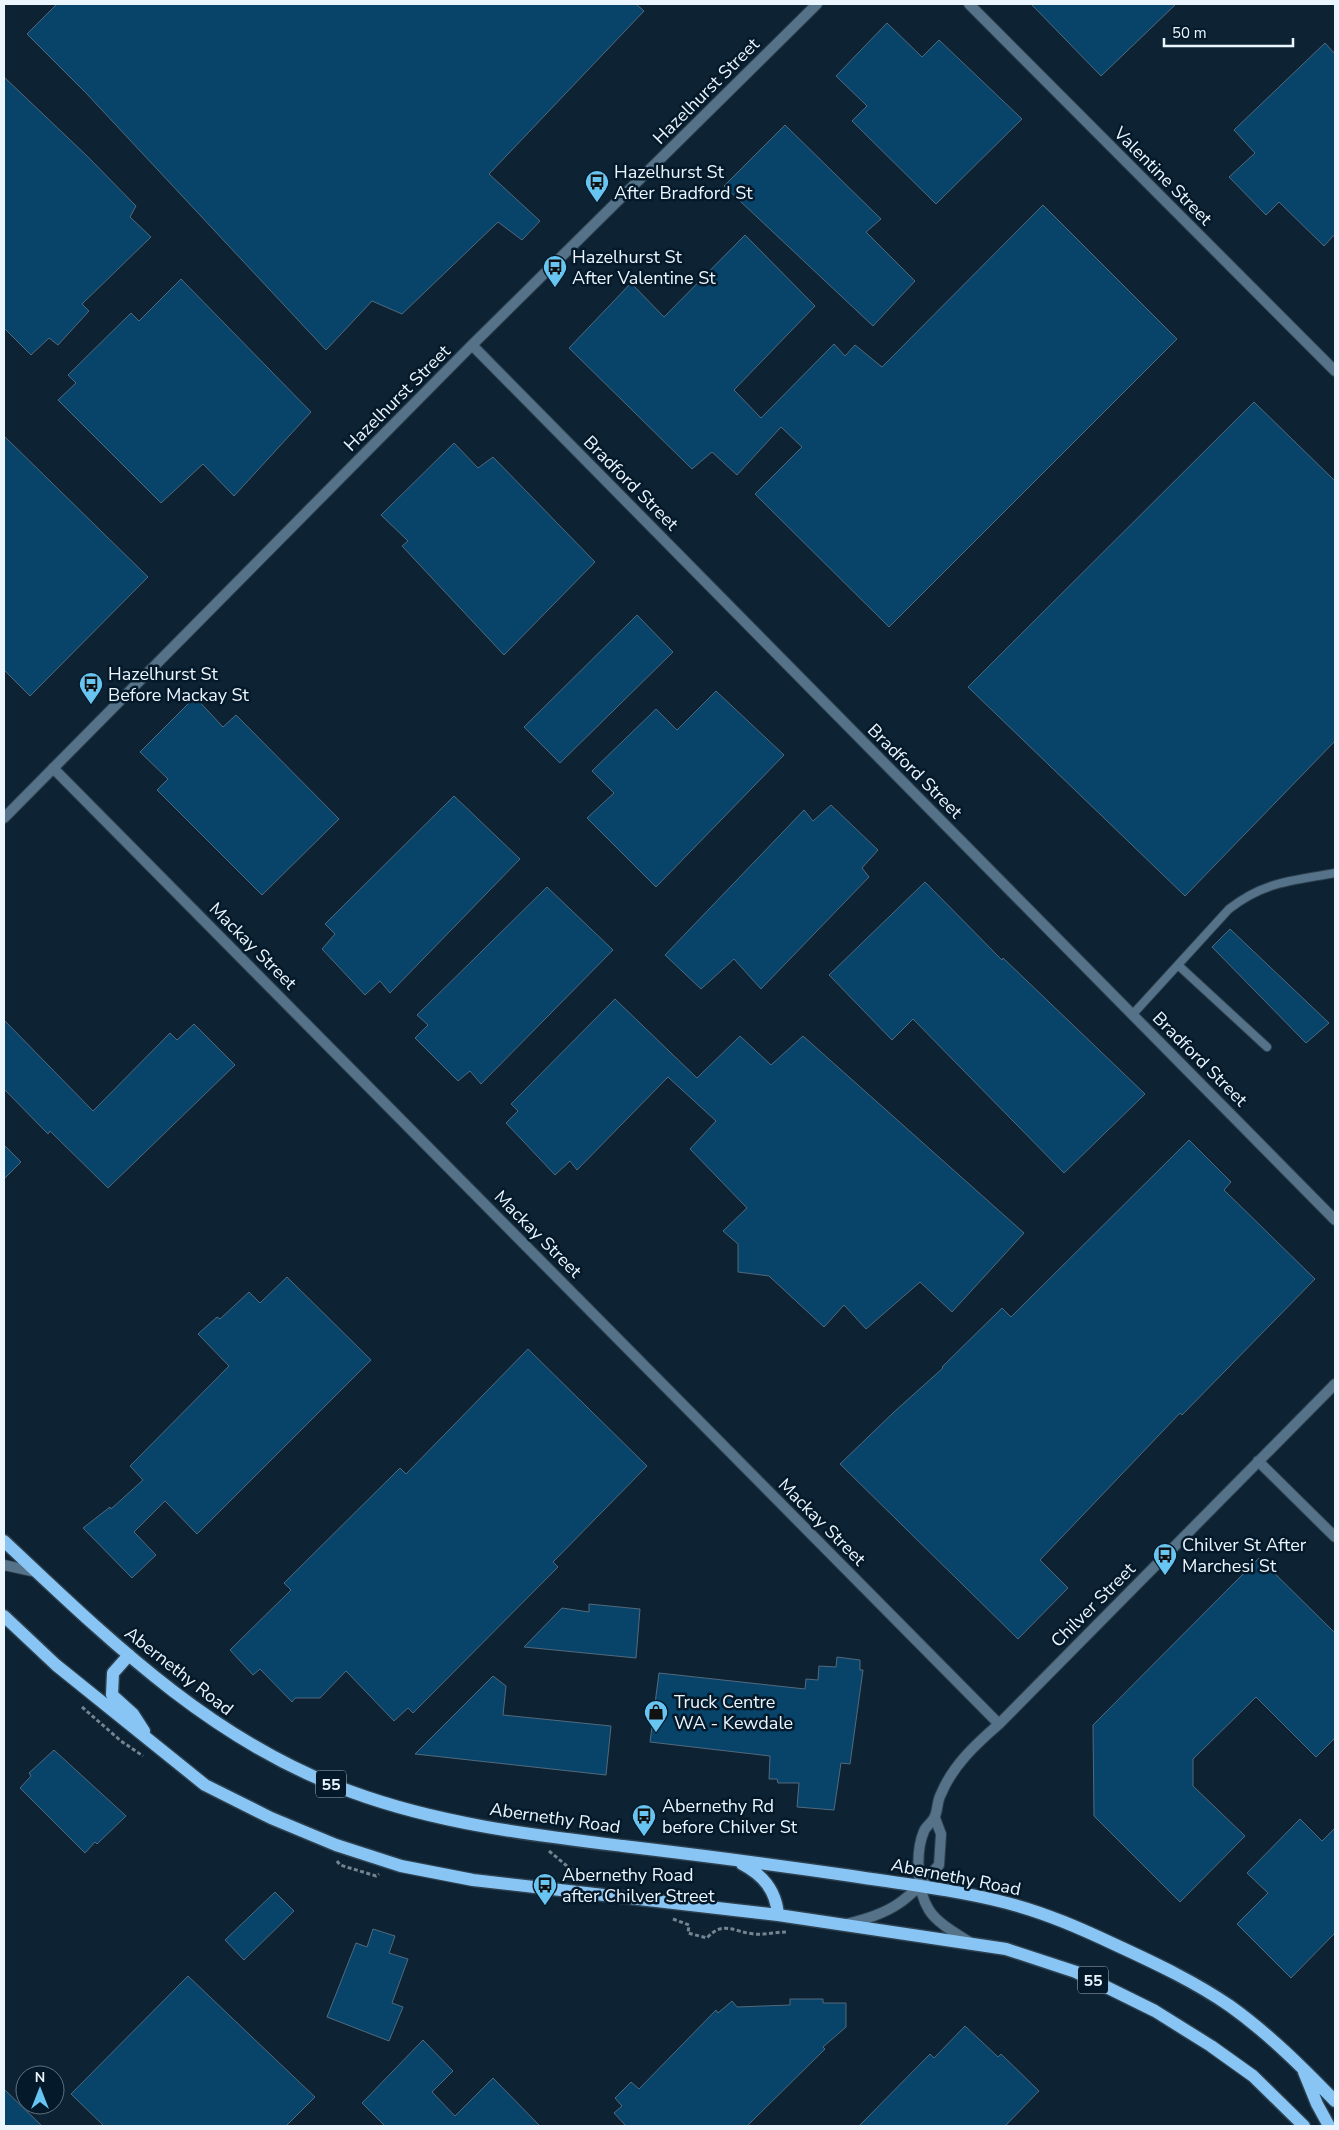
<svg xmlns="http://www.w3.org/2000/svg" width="1339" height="2130" font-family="'Nunito Sans',sans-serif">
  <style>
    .building { fill: #08446a; stroke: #52697d }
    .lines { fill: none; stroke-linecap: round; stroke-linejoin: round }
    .service-casing { stroke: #2c404f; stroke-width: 10 }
    .minor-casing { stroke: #2c404f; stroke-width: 12 }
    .primary-casing { stroke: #2c404f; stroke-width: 15 }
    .path { stroke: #748491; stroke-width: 3; stroke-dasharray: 4 2.5; stroke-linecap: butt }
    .service { stroke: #557288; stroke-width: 8 }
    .minor { stroke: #557288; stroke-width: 10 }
    .primary { stroke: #88c5f4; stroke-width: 12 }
    .labels { text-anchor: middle; stroke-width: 5; stroke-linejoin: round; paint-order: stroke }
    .shield { fill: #041929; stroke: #a6b3be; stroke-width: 1 }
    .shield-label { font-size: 16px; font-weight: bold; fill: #ebf5fe }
    .street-label { font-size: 18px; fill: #ebf5fe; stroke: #041929 }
    .poi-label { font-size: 18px; fill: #ebf5fe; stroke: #041929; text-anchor: start }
  </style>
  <rect width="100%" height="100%" fill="#0d2333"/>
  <path class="building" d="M57,4H636L644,11L489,174L540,221L522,240L498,222L402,314L372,301L326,350L86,93L27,34Z
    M1031,4H1176L1101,76Z
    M887,23L922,57L939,40L1022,119L936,204L852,121L867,106L836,76Z
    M1325,43L1335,54V234L1324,246L1279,202L1266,215L1229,177L1255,153L1234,130Z
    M4,77L87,156L136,206L130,217L151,237L82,304L89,311L58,345L49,338L31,355L4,328Z
    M785,125L881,219L866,232L915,281L873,326L724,186Z
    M1043,205L1177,339L889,627L755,494L802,447L781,427L737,475L712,452L692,469L569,348L631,283L664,317L745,235L815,306L734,390L761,418L834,344L845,356L855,345L882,367Z
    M181,279L311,412L234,496L203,464L161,503L58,400L76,383L68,375L131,313L139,321Z
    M1254,402L1335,481V741L1185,896L968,687Z
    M4,436L148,577L30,696L4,670Z
    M454,443L478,468L493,457L595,562L504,655L402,546L408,541L381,515Z
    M637,615L673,652L560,763L524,727Z
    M716,691L784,755L656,887L587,818L614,793L592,771L656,709L677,730Z
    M195,697L223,727L236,715L339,819L262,895L157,790L168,779L140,752Z
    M454,796L520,859L390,993L380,981L365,995L322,949L335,934L325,924Z
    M831,805L878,850L862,868L869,877L761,989L734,959L701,989L665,955L804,810L813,821Z
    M925,882L1002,960L1003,958L1145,1094L1064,1173L913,1019L892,1040L829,975Z
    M547,887L613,950L481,1084L470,1071L458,1081L415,1038L428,1025L417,1015Z
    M1230,929L1329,1023L1306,1043L1212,947Z
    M615,999L697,1078L740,1036L771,1065L803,1036L1024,1233L952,1312L920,1282L866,1329L844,1305L824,1327L769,1276L738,1272V1244L723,1231L747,1208L690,1149L716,1121L668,1077L577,1170L570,1161L555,1175L506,1123L518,1111L511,1104Z
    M4,1020L93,1111L170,1033L177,1040L194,1024L235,1065L108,1188L50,1131L48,1134L4,1089Z
    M1189,1140L1231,1182L1224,1190L1315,1279L1182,1415L1180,1413L1040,1560L1068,1588L1018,1639L840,1464L894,1412L943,1368L942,1367L1002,1308L1011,1317Z
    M4,1145L21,1162L4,1179Z
    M287,1277L371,1360L197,1534L165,1501L134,1532L156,1555L132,1578L83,1528L110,1507L111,1509L143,1480L130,1466L229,1366L198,1334L217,1317L220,1319L249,1292L260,1303Z
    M528,1349L647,1466L553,1562L558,1567L413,1713L408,1708L394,1721L346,1671L320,1698H295L292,1702L260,1669L253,1675L230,1650L291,1590L284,1583L400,1468L406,1474Z
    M1259,1558L1335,1633V1738L1316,1757L1256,1697L1193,1759V1786L1245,1836L1180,1902L1094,1816L1093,1725Z
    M589,1604L640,1609L636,1658L524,1647L562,1608L589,1612Z
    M837,1657L860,1660V1670H863L850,1764L841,1763L834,1810L797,1807L799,1783H778L777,1779H769L770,1756L650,1742L659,1673L805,1689L806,1679L818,1680L819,1666L836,1667Z
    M493,1676L506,1686L503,1715L611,1726L606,1775L415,1754Z
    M54,1750L126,1816L97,1844L95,1842L85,1853L20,1788L31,1776L29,1773Z
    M1300,1819L1322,1841L1335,1828V1933L1291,1978L1237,1924L1268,1893L1247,1873Z
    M275,1892L294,1911L244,1960L225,1940Z
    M373,1929L395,1936L389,1953L408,1959L392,2003L403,2007L389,2041L327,2017L356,1943L367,1947Z
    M188,1976L315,2097L286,2126H104L71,2094Z
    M790,1999H823V2003H846V2027L823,2047L825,2049L747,2126H626L614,2113L622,2106L615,2098L631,2082L639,2089L716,2010L718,2013L732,2001L737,2007L790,2005Z
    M965,2026L998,2057L1001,2054L1039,2091L1005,2126H859L930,2054L934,2058Z
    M423,2040L453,2071L432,2092L455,2116L493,2078L540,2126H385L362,2103Z
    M4,2089L42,2126H4Z"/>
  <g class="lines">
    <g class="service-casing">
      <path id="service" d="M1178,965L1267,1047
        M1133,1014L1229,909C1265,881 1292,881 1335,873"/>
    </g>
    <g class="minor-casing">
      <path id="minor" d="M969,4L1335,371
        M472,345L1335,1220
        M53,768L999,1724
        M4,818L472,345L817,4
        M1258,1461L1335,1537
        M4,1565L36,1572
        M846,1924C894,1913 906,1901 939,1865L941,1834L935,1818
        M971,1943C957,1934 938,1924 929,1910C917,1891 915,1852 924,1831C926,1826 933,1822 935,1816C938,1809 937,1801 941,1794C953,1765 976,1744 999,1724L1335,1384"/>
    </g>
    <g class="primary-casing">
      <path id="primary" d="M4,1541C109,1640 214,1743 352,1792C439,1824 532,1835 623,1846C699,1855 776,1865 852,1876C904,1884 956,1890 1007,1903C1046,1913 1082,1929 1118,1946C1157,1964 1195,1982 1230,2006C1269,2034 1302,2067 1335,2101
        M4,1616L56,1665L205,1785L271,1818L336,1845L401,1866L473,1880L778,1915L1006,1949L1076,1972L1155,2011L1211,2046L1253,2076L1304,2126
        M129,1655L113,1673L112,1695L133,1714L144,1731
        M742,1864C763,1875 776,1890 778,1915
        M1304,2072L1317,2104L1329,2126"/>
    </g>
    <path class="path" d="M82,1707L121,1741L143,1756
      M549,1851L579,1876V1878
      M337,1861L340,1865L376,1876L379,1874
      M673,1919L689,1925L688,1933L707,1938C723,1920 734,1932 754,1934C765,1935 776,1932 786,1932"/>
    <use href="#service" class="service"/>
    <use href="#minor" class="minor"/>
    <use href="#primary" class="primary"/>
  </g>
  <defs>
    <g id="bus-pin" transform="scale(1.25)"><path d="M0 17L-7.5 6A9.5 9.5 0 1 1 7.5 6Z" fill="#68c4f0" stroke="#041929"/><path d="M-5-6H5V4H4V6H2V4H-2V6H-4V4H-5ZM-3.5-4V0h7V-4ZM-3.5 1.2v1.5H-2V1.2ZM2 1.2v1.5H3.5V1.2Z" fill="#111"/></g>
    <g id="shop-pin" transform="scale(1.25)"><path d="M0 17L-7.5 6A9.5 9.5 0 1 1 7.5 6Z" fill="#68c4f0" stroke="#041929"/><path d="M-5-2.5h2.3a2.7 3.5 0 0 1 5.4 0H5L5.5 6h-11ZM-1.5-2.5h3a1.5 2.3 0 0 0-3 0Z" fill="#111"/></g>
  </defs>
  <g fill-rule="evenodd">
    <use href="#bus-pin" x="597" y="182"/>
    <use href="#bus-pin" x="555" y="267"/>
    <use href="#bus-pin" x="91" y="684"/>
    <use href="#bus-pin" x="1165" y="1555"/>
    <use href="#shop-pin" x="656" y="1712"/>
    <use href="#bus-pin" x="644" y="1816"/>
    <use href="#bus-pin" x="545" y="1885"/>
  </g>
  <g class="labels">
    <g class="shield">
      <rect x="316" y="1770.5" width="30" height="27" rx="4"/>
      <rect x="1078" y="1966.5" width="30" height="27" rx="4"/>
    </g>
    <g class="shield-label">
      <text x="331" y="1790">55</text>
      <text x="1093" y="1986">55</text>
    </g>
    <g class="street-label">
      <text transform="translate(706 91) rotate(-45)" y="6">Hazelhurst Street</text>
      <text transform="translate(1163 176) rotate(45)" y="6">Valentine Street</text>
      <text transform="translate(397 398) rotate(-45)" y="6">Hazelhurst Street</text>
      <text transform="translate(631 483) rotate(45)" y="6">Bradford Street</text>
      <text transform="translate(915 771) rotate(45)" y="6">Bradford Street</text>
      <text transform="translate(253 946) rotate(45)" y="6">Mackay Street</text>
      <text transform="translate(1200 1059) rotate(45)" y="6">Bradford Street</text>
      <text transform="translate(538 1234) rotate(45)" y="6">Mackay Street</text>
      <text transform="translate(822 1522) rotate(45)" y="6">Mackay Street</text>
      <text transform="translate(1093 1605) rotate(-45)" y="6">Chilver Street</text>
      <text transform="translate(179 1671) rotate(38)" y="6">Abernethy Road</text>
      <text transform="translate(555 1818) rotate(8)" y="6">Abernethy Road</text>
      <text transform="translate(956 1877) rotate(11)" y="6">Abernethy Road</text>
    </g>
    <g class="poi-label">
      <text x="614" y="178">Hazelhurst St<tspan x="614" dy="21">After Bradford St</tspan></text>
      <text x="572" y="263">Hazelhurst St<tspan x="572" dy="21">After Valentine St</tspan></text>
      <text x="108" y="680">Hazelhurst St<tspan x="108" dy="21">Before Mackay St</tspan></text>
      <text x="1182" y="1551">Chilver St After<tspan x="1182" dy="21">Marchesi St</tspan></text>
      <text x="674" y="1708">Truck Centre<tspan x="674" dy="21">WA - Kewdale</tspan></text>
      <text x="662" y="1812">Abernethy Rd<tspan x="662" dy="21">before Chilver St</tspan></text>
      <text x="562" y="1881">Abernethy Road<tspan x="562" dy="21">after Chilver Street</tspan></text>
    </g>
  </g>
  <rect width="1339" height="2130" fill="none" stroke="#ebf5fe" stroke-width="10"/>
  <g transform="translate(40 2090)"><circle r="24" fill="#041929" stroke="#60717e"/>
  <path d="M0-4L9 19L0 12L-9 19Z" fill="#68c4f0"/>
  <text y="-8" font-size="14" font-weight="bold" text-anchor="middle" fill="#ebf5fe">N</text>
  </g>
  <path d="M1164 38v8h129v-8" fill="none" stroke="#ebf5fe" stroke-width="2.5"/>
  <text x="1172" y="38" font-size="15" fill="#ebf5fe" stroke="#041929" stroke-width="4" paint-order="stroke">50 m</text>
</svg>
